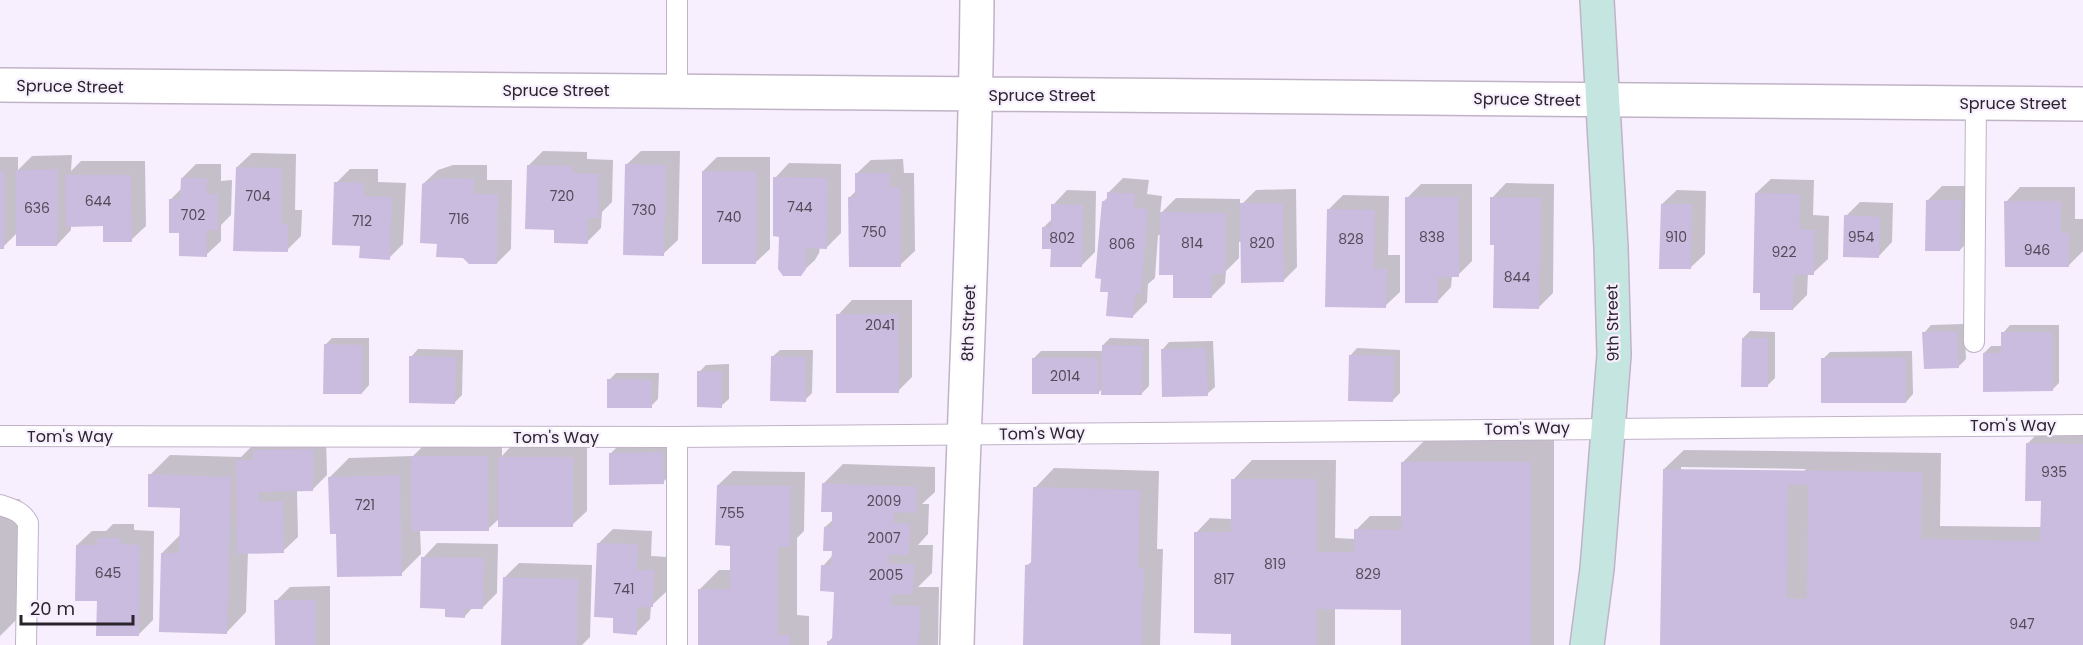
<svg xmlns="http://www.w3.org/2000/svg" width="2083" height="645" font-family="Poppins,sans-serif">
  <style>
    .shadow { fill: #0003; fill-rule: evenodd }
    .building { fill: #cabcdf; fill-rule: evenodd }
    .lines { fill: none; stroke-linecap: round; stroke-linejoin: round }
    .lane-casing { stroke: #c0b3c8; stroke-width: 22 }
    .street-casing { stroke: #c0b3c8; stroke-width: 36 }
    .secondary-casing { stroke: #c0b3c8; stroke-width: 36 }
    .lane { stroke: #fff; stroke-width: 20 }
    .street { stroke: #fff; stroke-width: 33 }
    .secondary { stroke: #c5e5e1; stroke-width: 33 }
    .labels { text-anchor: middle; stroke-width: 4.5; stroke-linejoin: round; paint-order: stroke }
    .number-label { font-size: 14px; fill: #524b5a }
    .street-label { font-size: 16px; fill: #2a252d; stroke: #f7effd }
  </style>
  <rect width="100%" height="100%" fill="#f7effd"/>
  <path class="shadow" d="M543,151L587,152V159L613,160L612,202L602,212L601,228L587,242L555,228L528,166Z
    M641,151H680L678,240L663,254L626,165Z
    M252,153L296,154L295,210H302L301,236L287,250L237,167Z
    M72,155L71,171L81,161H145L146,226L131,240L104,225H71V230L57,245L18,232L3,247H0V157H18V170L32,156Z
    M717,157H770V249L755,263L703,171Z
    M903,159L904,173H914L915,251L900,265L849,198L857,190L856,174L871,160Z
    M789,163L841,164V233L827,247H820L819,253L815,260L800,274L781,235L775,178Z
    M196,164H221V181L232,180L231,215L221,225V241L206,255L181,232L170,200L182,188V178Z
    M453,165H487V180H512L511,249L497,263L463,257L439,242L423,184L438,170Z
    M350,169H378V182L406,183L403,244L389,258L361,245L336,183Z
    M1123,178L1149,180L1147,194L1162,196L1160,214L1176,198L1240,199V206L1256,190L1296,189L1297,267L1283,281L1242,242H1239V258L1226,271L1225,283L1211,297L1175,274L1161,235H1158L1155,278L1148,284L1147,302L1133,316L1110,290L1103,202L1109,196V192Z
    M1771,179L1814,180L1813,215L1829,216L1828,259L1813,273H1808L1807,295L1793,309L1756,193Z
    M1506,183L1554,184L1553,293L1539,307L1495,243L1492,198Z
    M1421,184H1472V261L1458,275H1452L1451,287L1437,302L1407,198Z
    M1942,186H1976L1974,235L1960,250L1928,200Z
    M2020,187H2075V219H2083V251L2068,266L2006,202Z
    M1067,190L1096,191L1095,252L1081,266L1052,247L1044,227L1053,218V205Z
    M1677,190L1706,191L1705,254L1690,268L1662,204Z
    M1343,195L1389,196L1388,255H1400V292L1385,306L1328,210Z
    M1860,202L1893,203L1892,242L1878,257L1846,216Z
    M852,300H912V377L898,391L838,315Z
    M1964,324L1966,359L1959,366L1924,333L1931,325Z
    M2010,325H2059V383L2052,390L1984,353L1991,346H2002L2003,333Z
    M1750,331L1775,332V378L1767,386L1743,338Z
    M332,338H369V385L362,393L325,345Z
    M1110,338L1149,339V386L1142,393L1103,388L1098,393L1033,359L1041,351H1103V345Z
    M1213,341L1215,387L1207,394L1162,350L1169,342Z
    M1357,348L1400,350V393L1392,401L1350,356Z
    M418,349L463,350L462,395L455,402L411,357Z
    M780,350H813L812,393L805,400L772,357Z
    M1912,351L1913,394L1906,402L1823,359L1830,352Z
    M729,364V399L721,406L699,372L706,365Z
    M616,373H659L658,399L651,406L609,380Z
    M2042,429L2083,430V645H1662L1664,469L1684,450L1941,453L1940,526L2042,527L2043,500L2028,443ZM1681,467L1806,469L1803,472L1681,470Z
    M326,436L327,475L313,489L297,490L298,537L283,551L248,552L246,612L227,632L162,553L181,534L182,506L150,475L170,455L241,457L252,446Z
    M677,438V468L663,482L610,454L625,439Z
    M1426,439L1554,440V645H1403V606L1335,608V645H1232V630L1196,533L1210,518L1232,519L1233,480L1252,460H1336L1335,538L1356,539V530L1370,516H1403L1402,463Z
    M502,442V456L514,443H587V511L572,525L500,518L488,529L420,530L421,554L401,574L338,532L330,477L349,458L413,456L426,443Z
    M843,464L935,467V492L922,504H929L928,534L918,545H933L932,573L918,587H939L938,645H828V642L834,636L835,590L823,566L833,555V550L825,527L834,519V511L823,484Z
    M1054,468L1159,471L1157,549H1163L1160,645H1024L1027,566L1033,560L1035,488Z
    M733,471L805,472L804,531L797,538V615L809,616V645H699L700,589L719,570H731V547L718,485Z
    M0,499H20L23,613L0,636Z
    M113,524H134V530L154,531L153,620L139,634L98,600L77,545L92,531H106Z
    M613,529L652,531L651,556L667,557L666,592L651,606L650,619L636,633L615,617L598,544Z
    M437,543L498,544L497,593L483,607H473L465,616L446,607L423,558Z
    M519,563L592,565L590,637L582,645H503L504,578Z
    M330,586V645H276V601L290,587Z"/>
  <path class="building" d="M625,164L666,165L664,256L623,255Z
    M527,165L573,166V173L599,174V218H588V244L554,243V230L525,229Z
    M236,167L282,168L281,224H288V252L233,251Z
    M58,169L57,246H16V170Z
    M0,171H4V249H0Z
    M702,171H756V264H702Z
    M855,173H890V187H900L901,267H849L848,197H855Z
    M65,175H131L132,242H103V226L66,227Z
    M773,177L828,178L827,249L806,248V269L801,276H783L778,269L779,237L773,236Z
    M181,178H207V194H218V231L207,230V257L179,256V233H169V199H180Z
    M438,178L474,179V194H498L497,264H469L463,258L436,257L437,244L420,243L422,184Z
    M334,182L364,183V196L392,197L390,260L359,258L360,246L332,245Z
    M1107,192L1135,194L1134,208L1148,209L1141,294L1135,293L1133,318L1106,316L1108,292H1100L1101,279L1095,278L1102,201H1107Z
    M1755,193L1800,194L1799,229L1815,230L1814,275H1794L1793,310H1760V293H1753Z
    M1405,197H1458L1459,277H1438V303H1405Z
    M1490,197L1541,198L1539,309L1493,308L1494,245H1490Z
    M1926,200H1962L1960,251H1925Z
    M2004,201H2061V233H2069V267H2005Z
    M1240,203H1283L1284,282L1241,283Z
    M1051,204L1083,205L1082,267H1050L1051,249H1042V227H1051Z
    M1661,204H1692L1691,269H1659Z
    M1327,209L1375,210L1374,269H1387L1386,308L1325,307Z
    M1160,212L1226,213L1225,274H1212V298H1173V275H1159Z
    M1844,215L1880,217L1879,258L1843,257Z
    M836,314H898L899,393H836Z
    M1957,331L1959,368L1924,369L1922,332Z
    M2001,332H2052L2053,391L1983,392V353H2001Z
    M1742,338H1768V387H1741Z
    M324,344L363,345L362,394H323Z
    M1102,345L1143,346L1142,395H1101Z
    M1206,348L1208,396L1162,397L1161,349Z
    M1349,355L1394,356L1393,402L1348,401Z
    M409,356L456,357L455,404L409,403Z
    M771,356L806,357V402L770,401Z
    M1032,358H1098L1099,394H1032Z
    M1821,358H1906V403H1821Z
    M697,371H722V408L697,407Z
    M607,379L652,380V408H607Z
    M2026,443L2083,444V645H1660L1663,469L1922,472L1921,539L2040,541L2041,501H2025ZM1788,485H1808L1807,599L1787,598Z
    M313,449V491L258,492L259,502L283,501L284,553L237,554L236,460H253V450Z
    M663,452L664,484L609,485V453Z
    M411,456H488L489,531H411Z
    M498,457H573V527H498Z
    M1401,462H1531V645H1401V610L1316,609V645H1231V634L1194,633V532H1231V479H1316V552H1354V529L1401,530Z
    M148,474L231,477L227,634L159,632L161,553H179L180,508L148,507Z
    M400,475L402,576L337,577L336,534H330L328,477Z
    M822,483L916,487V513L894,512V523L910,524L909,555H888V564H914L913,594H892V606H920L919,645H827V641H832L834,592L820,591L821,565H831L832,551H823L824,527H832V512H821Z
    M717,485L791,486L790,547H778V635H790V645H698V589H730V546L715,545Z
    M1033,487L1140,490L1138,568H1144L1142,645H1023L1025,565L1031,564Z
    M97,538H121L120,544L140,545L139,636H96L97,601H75L76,545H97Z
    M597,543L638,544L637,570H654L653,607H637V635L613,633V618L594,617Z
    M421,557L484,558L483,609H465V618L445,617V609L420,608Z
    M503,577L578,579L577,645H501Z
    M274,600H316V645H275Z"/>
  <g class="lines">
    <g class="lane-casing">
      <path id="lane" d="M677,91V0
        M1974,342L1976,103
        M0,436L677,437L2083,425
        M0,505C12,509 22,511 28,523L26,645
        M677,645V437"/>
    </g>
    <g class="street-casing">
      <path id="street" d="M0,85L2083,104
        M957,645C963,430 975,215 977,0"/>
    </g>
    <g class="secondary-casing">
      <path id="secondary" d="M1587,645L1597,569L1614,355L1611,247L1597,0"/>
    </g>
    <use href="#lane" class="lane"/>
    <use href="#street" class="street"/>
    <use href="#secondary" class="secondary"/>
  </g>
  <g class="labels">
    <g class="number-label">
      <text x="258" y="201">704</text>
      <text x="562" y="201">720</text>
      <text x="98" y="206">644</text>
      <text x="800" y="212">744</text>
      <text x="37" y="213">636</text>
      <text x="644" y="215">730</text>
      <text x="193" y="220">702</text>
      <text x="729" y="222">740</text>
      <text x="459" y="224">716</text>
      <text x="362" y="226">712</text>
      <text x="874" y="237">750</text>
      <text x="1432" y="242">838</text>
      <text x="1676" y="242">910</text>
      <text x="1861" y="242">954</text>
      <text x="1062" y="243">802</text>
      <text x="1351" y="244">828</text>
      <text x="1192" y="248">814</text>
      <text x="1262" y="248">820</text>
      <text x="1122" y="249">806</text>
      <text x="2037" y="255">946</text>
      <text x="1784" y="257">922</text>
      <text x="1517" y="282">844</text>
      <text x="880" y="330">2041</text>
      <text x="1065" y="381">2014</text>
      <text x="2054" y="477">935</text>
      <text x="884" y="506">2009</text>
      <text x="365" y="510">721</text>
      <text x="732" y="518">755</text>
      <text x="884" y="543">2007</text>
      <text x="1275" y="569">819</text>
      <text x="108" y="578">645</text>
      <text x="1368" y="579">829</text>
      <text x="886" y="580">2005</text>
      <text x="1224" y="584">817</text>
      <text x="624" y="594">741</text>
      <text x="2022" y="629">947</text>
    </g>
    <g class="street-label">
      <text transform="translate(70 86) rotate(1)" y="6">Spruce Street</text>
      <text x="556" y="96">Spruce Street</text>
      <text x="1042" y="101">Spruce Street</text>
      <text transform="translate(1527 99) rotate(1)" y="6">Spruce Street</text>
      <text x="2013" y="109">Spruce Street</text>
      <text transform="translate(968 323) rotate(-88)" y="6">8th Street</text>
      <text transform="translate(1612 323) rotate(-91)" y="6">9th Street</text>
      <text x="2013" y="431">Tom's Way</text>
      <text transform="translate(1527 428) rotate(-1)" y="6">Tom's Way</text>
      <text transform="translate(1042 433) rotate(-1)" y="6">Tom's Way</text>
      <text x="70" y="442">Tom's Way</text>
      <text x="556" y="443">Tom's Way</text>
    </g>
  </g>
  <path d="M21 615v9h112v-9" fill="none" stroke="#2a252d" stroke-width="3"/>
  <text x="30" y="615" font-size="18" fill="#2a252d" stroke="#f7effd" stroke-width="4.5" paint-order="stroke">20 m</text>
</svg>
